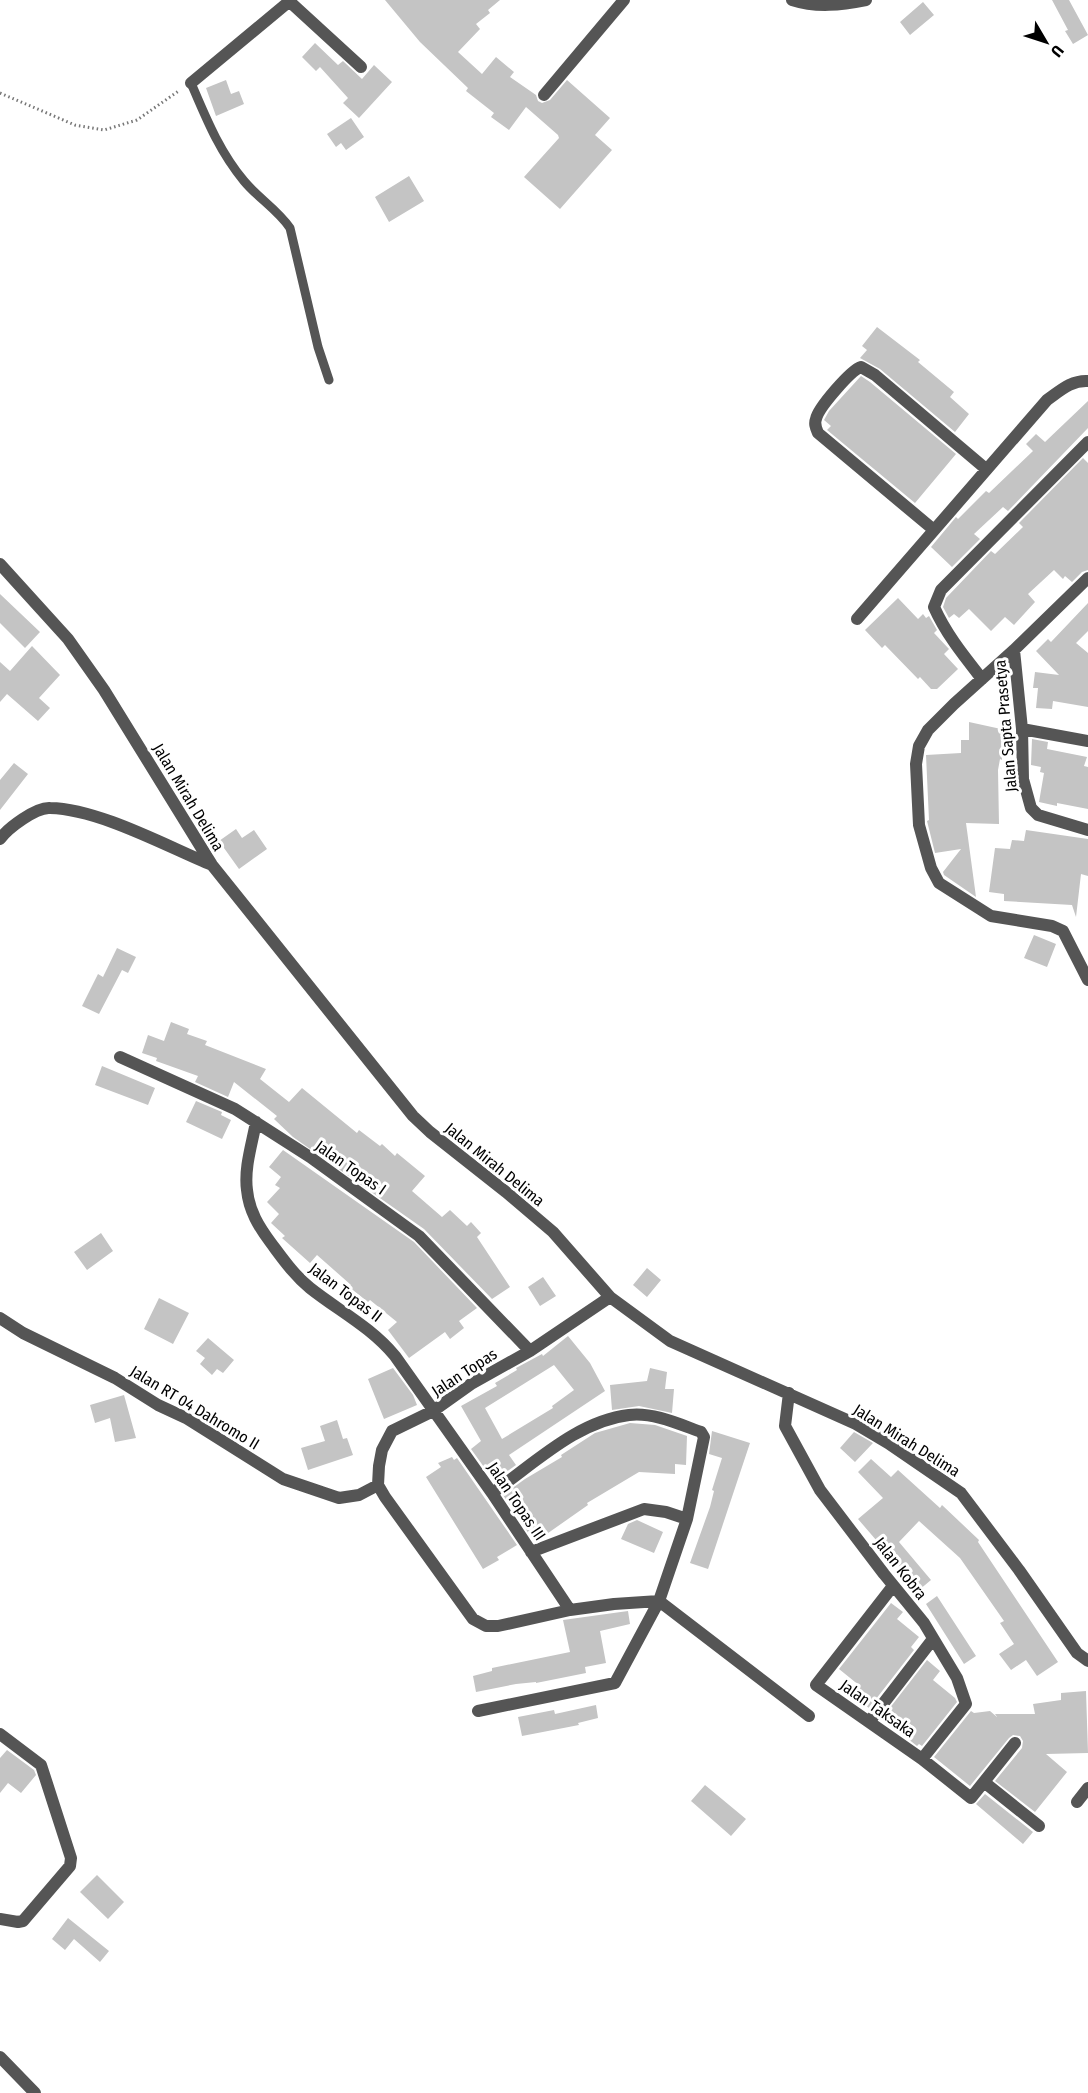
<svg xmlns="http://www.w3.org/2000/svg" width="1088" height="2093" font-family="'Fira Sans Condensed',sans-serif">
  <style>
    .building { fill: #c4c4c4; fill-rule: evenodd }
    .lines { fill: none; stroke-linecap: round; stroke-linejoin: round }
    .path { stroke: #777; stroke-width: 3; stroke-dasharray: 1.5 3; stroke-linecap: butt }
    .lane { stroke: #555; stroke-width: 9 }
    .street { stroke: #555; stroke-width: 12 }
    .labels { text-anchor: middle; stroke-width: 6; stroke-linejoin: round; paint-order: stroke }
    .street-label { font-size: 16px; fill: #000; stroke: #fff }
  </style>
  <rect width="100%" height="100%" fill="#fff"/>
  <path class="building" d="M385,0H500L488,10L490,13L476,24L480,29L458,52L482,74L496,57L514,72L510,77L536,95L538,101L542,103L550,100L567,80L610,118L595,135L612,150L560,209L524,177L559,138L558,135L526,107L509,130L491,117L494,113L466,91L468,88L420,42Z
    M1052,0H1069L1088,35L1073,44L1065,31L1068,30Z
    M923,2L934,15L910,35L900,22Z
    M315,43L338,65L343,61L362,79L374,65L392,82L359,118L343,103L348,98L320,67L316,71L302,57Z
    M226,80L231,94L239,91L244,104L216,116L206,88Z
    M351,118L364,137L346,150L341,143L336,147L327,134Z
    M409,176L424,201L389,222L375,197Z
    M877,327L920,360L918,362L954,392L950,397L969,414L955,432L880,369L860,358L867,350L862,346Z
    M861,376L870,382L956,454L915,503L827,430L831,426L824,420L829,411Z
    M1088,401V428L1008,511L1003,507L974,534L980,539L952,567L931,547L956,517L958,519L986,491L989,493L1033,451L1026,444L1036,434L1045,442Z
    M1083,458L1088,463V570L1082,572L1072,582L1065,576L1063,579L1054,570L1028,594L1035,602L1014,625L1005,617L991,631L969,609L959,618L954,614L949,618L943,607L946,598L991,551L995,554L1023,527L1019,523Z
    M0,594L40,632L25,648L0,623Z
    M898,598L918,619L923,614L926,618L929,616L937,630L934,633L949,649L944,654L958,669L937,689H931L920,677L918,679L885,645L882,648L865,630Z
    M1088,603V631L1076,643L1088,653V707L1053,701L1052,709L1036,708L1038,688H1033L1035,672L1059,675L1036,651L1048,639L1051,642Z
    M32,646L60,675L39,698L50,708L38,721L7,694L0,702V662L10,671Z
    M969,722L1001,729L1002,760L1000,759L998,770L999,824L966,823L976,897L944,875L943,872L961,849L935,853L927,821L929,820L926,755L961,753V740H969Z
    M1032,739L1048,742L1047,749L1087,757L1084,766L1088,767V809L1057,803V806L1039,802L1044,773L1040,772L1041,767L1031,765Z
    M14,763L28,774L0,810V780Z
    M236,829L242,838L254,830L267,849L239,869L219,841Z
    M1026,830L1088,839V876L1081,874L1076,917L1072,905L1004,901V894L989,892L995,848L1010,849L1012,840L1024,841Z
    M1034,935L1056,944L1047,967L1024,958Z
    M117,948L136,957L128,973L122,970L99,1014L82,1006L98,974L103,977Z
    M171,1022L189,1029L187,1034L207,1041L205,1045L266,1069L260,1079L289,1102L302,1088L357,1133L359,1130L380,1146L382,1144L395,1156L397,1153L425,1176L412,1191L442,1217L450,1210L467,1226L471,1222L481,1233L477,1237L510,1287L492,1299L424,1229L293,1137L274,1119L277,1116L234,1082L228,1097L195,1082L198,1076L156,1061L157,1058L142,1053L148,1035L164,1041Z
    M102,1066L155,1088L148,1105L95,1085Z
    M196,1101L222,1112L221,1115L231,1120L222,1139L186,1122Z
    M283,1150L414,1242L477,1308L459,1321L464,1328L450,1339L445,1332L409,1358L388,1330L397,1322L370,1300L368,1302L349,1287L351,1285L317,1255L310,1263L282,1238L285,1236L271,1223L279,1214L267,1202L280,1188L275,1185L281,1177L269,1167Z
    M101,1233L113,1251L87,1270L74,1252Z
    M647,1268L661,1280L647,1297L633,1285Z
    M543,1277L556,1296L540,1306L528,1287Z
    M159,1298L189,1313L173,1344L144,1329Z
    M568,1336L590,1363L605,1391L509,1455L516,1465L494,1481L471,1449L481,1441L461,1406L497,1386L495,1383L517,1370L516,1368L542,1354L543,1356ZM554,1365L574,1390L552,1406L553,1408L502,1439L485,1408Z
    M208,1338L234,1360L223,1373L217,1369L212,1375L200,1364L205,1358L196,1351Z
    M393,1368L413,1395L417,1405L384,1419L368,1379Z
    M650,1368L667,1372L665,1389H674L672,1413L639,1406L612,1410L610,1385L647,1381Z
    M124,1395L136,1438L115,1442L110,1418L95,1423L90,1405Z
    M337,1420L343,1439L347,1438L353,1455L308,1470L301,1448L325,1441L320,1426Z
    M630,1423L655,1425L687,1436L686,1465L675,1464V1474L639,1472L587,1503L588,1505L541,1538L538,1532L531,1537L503,1495L525,1479L562,1457L561,1455L595,1433Z
    M712,1431L750,1443L708,1569L690,1563L710,1507L714,1491L712,1490L722,1458L709,1454Z
    M854,1432L873,1443L855,1462L840,1448Z
    M452,1457L454,1460L457,1458L517,1545L497,1557L499,1560L483,1569L426,1477L441,1467L438,1463Z
    M871,1459L891,1477L898,1470L940,1508L942,1505L979,1540L978,1542L1058,1662L1037,1676L1026,1660L1011,1670L999,1654L1014,1644L1000,1623L1004,1621L960,1558L919,1521L899,1542L931,1580L919,1590L858,1519L883,1498L858,1472Z
    M637,1520L663,1532L654,1553L621,1539L628,1524Z
    M937,1596L976,1656L964,1664L926,1604Z
    M891,1603L903,1612L897,1619L919,1637L911,1647L914,1650L869,1708L852,1696L860,1686L839,1669Z
    M628,1611L630,1624L600,1631L606,1663L585,1667L586,1673L536,1683V1682L516,1684L476,1692L473,1676L492,1671V1668L570,1652L563,1620Z
    M927,1660L940,1671L933,1680L955,1698L957,1702L922,1746L919,1744L917,1746L882,1718Z
    M1086,1691L1088,1753L1046,1754L1067,1772L1035,1812L995,1781L1022,1748L1023,1741L1020,1736L1013,1735L1009,1738L970,1786L934,1757L971,1711L974,1713L990,1711L997,1717L995,1714H1035L1033,1704L1061,1700V1693Z
    M596,1705L598,1718L578,1723L579,1725L522,1736L518,1717L554,1710L555,1714Z
    M7,1750L34,1770L36,1775L21,1793L8,1783L0,1793V1758Z
    M705,1785L746,1819L731,1836L691,1801Z
    M985,1794L1033,1832L1023,1844L976,1804Z
    M97,1875L124,1902L108,1919L80,1892Z
    M68,1918L109,1951L100,1962L74,1939L65,1950L52,1939Z"/>
  <g class="lines">
    <path class="path" d="M0,93L75,125L104,130L137,120L180,90"/>
    <path class="lane" d="M191,83C206,118 219,151 244,181C258,198 278,210 290,228L318,347L329,380"/>
    <path class="street" d="M792,0C817,8 841,5 866,0
      M289,1L361,67
      M191,83L291,0
      M544,95L624,0
      M934,530L818,433C816,428 814,424 816,419C818,408 851,370 861,367L875,375L986,469
      M0,564L68,639L104,690L212,865L413,1116L430,1132L506,1192L553,1232L610,1297L670,1341L856,1424L888,1443L961,1493L1019,1570L1077,1653L1088,1661
      M1088,578L1014,650L954,704L928,730L919,746L916,764L919,825L931,868L939,883L991,916L1052,926L1063,931L1088,980
      M857,619L1047,400C1060,391 1071,380 1088,381
      M1014,650L1022,729L1023,779L1031,808L1038,815L1088,830
      M982,679C964,656 946,634 934,607L941,590L1088,442
      M1022,729L1088,741
      M0,839C8,828 36,807 50,808C99,809 166,846 212,865
      M120,1057L235,1109L310,1157L419,1236L530,1351
      M256,1122C252,1144 244,1168 247,1190C249,1211 259,1227 271,1243C283,1259 294,1275 310,1288C339,1311 371,1327 395,1356L492,1493L570,1610
      M610,1297L530,1351L471,1384L433,1411L392,1431L382,1450L379,1466L378,1485L385,1497L473,1619L486,1626H498L570,1610L614,1604L659,1601L809,1716
      M0,1318L23,1333L115,1378L158,1405L186,1418L283,1479L339,1498L359,1495L378,1485
      M789,1393L785,1426L820,1490L884,1574L924,1623L957,1678L966,1704L922,1759
      M531,1552L644,1509L666,1512L687,1519
      M893,1586L816,1685L922,1759L971,1798L1015,1743
      M478,1711L615,1683L659,1601L687,1519L704,1437L701,1432C679,1424 653,1412 629,1415C577,1421 534,1464 492,1493
      M869,1722L933,1639
      M0,1734L41,1765L71,1858L70,1866L23,1921L18,1922L0,1919
      M984,1782L1039,1826
      M1077,1802L1088,1788
      M0,2057L35,2093"/>
  </g>
  <g class="labels">
    <g class="street-label">
      <text transform="translate(1005 726) rotate(-95)" y="6">Jalan Sapta Prasetya</text>
      <text transform="translate(189 797) rotate(59)" y="6">Jalan Mirah Delima</text>
      <text transform="translate(495 1164) rotate(39)" y="6">Jalan Mirah Delima</text>
      <text transform="translate(351 1167) rotate(35)" y="6">Jalan Topas I</text>
      <text transform="translate(346 1292) rotate(37)" y="6">Jalan Topas II</text>
      <text transform="translate(464 1372) rotate(-33)" y="6">Jalan Topas</text>
      <text transform="translate(195 1407) rotate(31)" y="6">Jalan RT 04 Dahromo II</text>
      <text transform="translate(907 1440) rotate(32)" y="6">Jalan Mirah Delima</text>
      <text transform="translate(517 1501) rotate(56)" y="6">Jalan Topas III</text>
      <text transform="translate(901 1568) rotate(52)" y="6">Jalan Kobra</text>
      <text transform="translate(878 1708) rotate(35)" y="6">Jalan Taksaka</text>
    </g>
  </g>
  <g transform="translate(1046 42) rotate(129)" stroke="#ffffff" stroke-width="4.5" paint-order="stroke">
  <path d="M0-4.5L10 22L0 15L-10 22Z" fill="#000000"/>
  <text y="-9" font-size="16" font-weight="bold" text-anchor="middle" fill="#000000">U</text>
  </g>
</svg>
